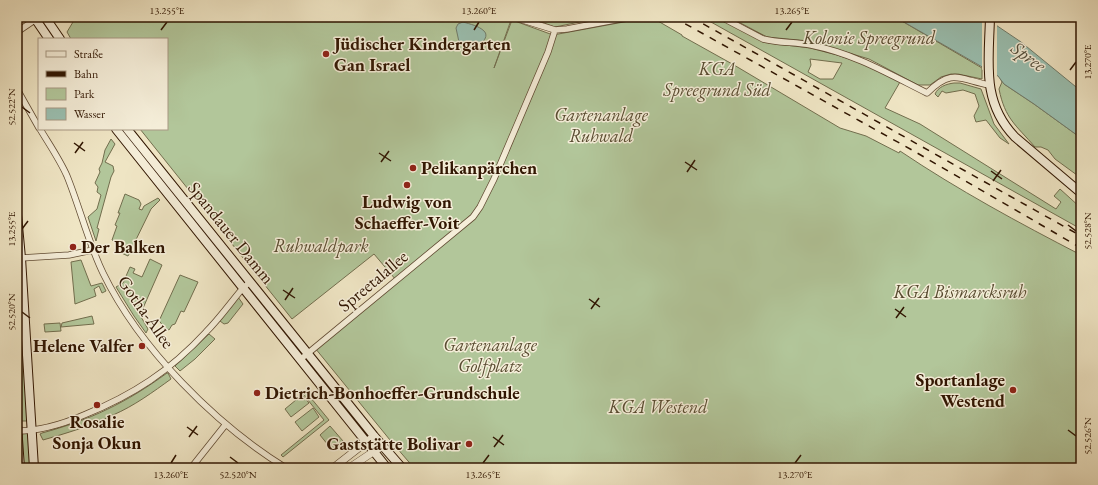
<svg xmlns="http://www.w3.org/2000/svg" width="1098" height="485" font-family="'EB Garamond',serif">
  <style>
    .green { fill: #b2c69a; stroke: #726e4e; fill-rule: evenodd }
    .water { fill: #9abfb0; stroke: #707b6a }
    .pier { fill: #efe5c4 }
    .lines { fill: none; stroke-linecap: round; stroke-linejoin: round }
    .minor-casing { stroke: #604a32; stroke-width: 7 }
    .tertiary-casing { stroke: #604a32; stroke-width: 8 }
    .secondary-casing { stroke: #311602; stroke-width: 10 }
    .minor { stroke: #f5eed9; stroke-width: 5.5 }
    .tertiary { stroke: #f5eed9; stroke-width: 7 }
    .secondary { stroke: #f5eed9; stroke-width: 8 }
    .rail { stroke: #311602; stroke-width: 1.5; stroke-dasharray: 7 7; stroke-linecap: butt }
    .ticks { fill: none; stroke: #311602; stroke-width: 1.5 }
    .poi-dot { fill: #8f2418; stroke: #f5eed9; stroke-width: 1.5 }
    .labels { text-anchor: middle; stroke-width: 3; stroke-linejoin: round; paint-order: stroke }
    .park-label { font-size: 18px; font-style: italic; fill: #584b30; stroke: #f5eed9 }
    .poi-label { font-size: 18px; font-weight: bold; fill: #311602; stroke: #f5eed9; text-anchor: start }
    .street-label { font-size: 18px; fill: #311602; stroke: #f5eed9 }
    .water-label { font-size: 19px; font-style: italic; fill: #56513f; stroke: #f5eed9 }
    .neatline { fill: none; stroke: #311602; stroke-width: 1.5 }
    .ticks-label { font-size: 10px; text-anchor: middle; fill: #311602 }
  </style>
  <rect width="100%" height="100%" fill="#efe5c4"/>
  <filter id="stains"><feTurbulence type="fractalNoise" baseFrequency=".005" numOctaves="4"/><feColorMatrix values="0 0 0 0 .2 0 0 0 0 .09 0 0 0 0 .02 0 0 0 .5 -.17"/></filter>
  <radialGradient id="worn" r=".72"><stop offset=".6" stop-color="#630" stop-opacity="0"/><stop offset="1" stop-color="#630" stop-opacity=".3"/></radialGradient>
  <path class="green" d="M76,17H502L511,20L494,68L512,20L553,35L651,17L682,35V36L734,65L840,128L866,136L899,153L900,151C958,190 1019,223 1081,255V468H414L390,440L315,348L396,280L374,254L292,319L140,129H167V39H71L67,32Z
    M528,17H604L555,27Z
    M702,17H717L769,43L810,48L837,55L865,64L900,82L885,108L920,124L1056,209L1061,202L1054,196L1060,189L1081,208V229ZM810,59L842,63L833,79H820L808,72L811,65Z
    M729,17H895L982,68V79L958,74H951L941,77L930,85H918L869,59L809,41L767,37Z
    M999,76L1004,84L1034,104L1081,138V178L1055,159L1048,150L1041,147H1035C1016,125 1005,119 999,89L1002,82Z
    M954,83H960L981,89L994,124L1009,144L1000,138L986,120L976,122L974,116L979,106L975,94L963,90L946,93L942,91L938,97L935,94C938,87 946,84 954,83Z
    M111,139L115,144L105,162L113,166L114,171L111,177L97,228L99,229L96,241L88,217L97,209L101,195L97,192L98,187L95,183L100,172L99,169L102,163L105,150Z
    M125,194L139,200L141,204L139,209L142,210L144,206L158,198L160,200L151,209L128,256L115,250L119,243L112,240L117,226L115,225L120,213H118Z
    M17,237L22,321L17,322Z
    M150,259L162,265L140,315L148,329L146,333L134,316L116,287L123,283L130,267L135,269L133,273L142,277Z
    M81,260L91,286L102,283L106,291L102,293L99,286L94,289L96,296L75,304L71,262Z
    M180,275L198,282L184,312L181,311L175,324L172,325L169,330L163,327L161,323L159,321Z
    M238,297L243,304L228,323L224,324L220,321Z
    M92,316L94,324L61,327L62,323Z
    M60,323L61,331L45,332L44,324Z
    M17,334H23L29,421H18L17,401Z
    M209,334L215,339L195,359L180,371L175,366Z
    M310,361L366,431L363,433L307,363Z
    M167,373H168L171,379C153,392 134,406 113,415C91,426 67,433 43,440L40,434L42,433C90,420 126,403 167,373Z
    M306,392L329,420L283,457L281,455L324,420L303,394Z
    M302,395L309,403L291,417L285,409Z
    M313,408L319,417L302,431L295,422Z
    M330,426L343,441L332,450L320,435Z
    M26,433L29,435L32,468H21L22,434Z"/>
  <path class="water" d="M895,17H984L1021,42L1081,91V138L1034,104L1004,84L998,76Z
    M463,22C470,24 479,26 484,31C492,39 473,51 465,48L459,42L456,28L458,24Z"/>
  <path class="pier" d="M982,17H988L997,23V78L984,69L982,70Z"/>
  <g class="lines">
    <g class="minor-casing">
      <path id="minor" d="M513,17L555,30L567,29L631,17
        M721,17L763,39C778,43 795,42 811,45C855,54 887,73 927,93C952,68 959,79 989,85
        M17,32L39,17
        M17,89L39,128
        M40,129C49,144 60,160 67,176C80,208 88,242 103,273C140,349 215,424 286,468
        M21,258L69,255L93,250
        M17,328H25
        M301,359L473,217L480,207L494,179L548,52L555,30
        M17,431C41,431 63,424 84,415C133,395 170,371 206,332C220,318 231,302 243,288L250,282
        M191,468L226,424"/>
    </g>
    <g class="tertiary-casing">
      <path id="tertiary" d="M333,468L374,436
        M349,468L382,446"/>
    </g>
    <g class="secondary-casing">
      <path id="secondary" d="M34,17L49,39
        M45,17L60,39
        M990,17C989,61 981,102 1015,137L1081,193
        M116,129L387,468
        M127,129L374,436L402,468
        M17,215L21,258L34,468
        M17,425L20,468"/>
    </g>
    <use href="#minor" class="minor"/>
    <use href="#tertiary" class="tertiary"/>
    <use href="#secondary" class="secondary"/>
    <path class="rail" d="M673,17L912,150L1081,248
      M691,17L1081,236"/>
  </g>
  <path class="ticks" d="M161,30L167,22M474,30L479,22M786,30L792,22M1070,70L1076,62M22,107L30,113M74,143L85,151M75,153L83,142M379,153L391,161M381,162L389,151M685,162L697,170M991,171L1002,179M687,172L695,160M993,181L1001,170M1068,225L1076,231M22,229L28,221M283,290L295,298M589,299L600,307M285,300L293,288M591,309L599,298M895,309L906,317M22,312L30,318M896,318L904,307M187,427L198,435M1068,430L1076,436M189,437L197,426M493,437L504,445M494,447L503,435M230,457L238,463M171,463L176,455M483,463L489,455M795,463L801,455"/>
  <g class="poi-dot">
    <circle cx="326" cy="54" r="4"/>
    <circle cx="413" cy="168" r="4"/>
    <circle cx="407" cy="185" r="4"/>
    <circle cx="73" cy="247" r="4"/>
    <circle cx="142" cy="346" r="4"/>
    <circle cx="1013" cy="390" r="4"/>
    <circle cx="257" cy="393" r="4"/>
    <circle cx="97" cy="405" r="4"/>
    <circle cx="469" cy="444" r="4"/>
  </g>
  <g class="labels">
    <g class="park-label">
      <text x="869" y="44">Kolonie Spreegrund</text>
      <text x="717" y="75">KGA<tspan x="717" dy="21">Spreegrund Süd</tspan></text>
      <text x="601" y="121">Gartenanlage<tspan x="601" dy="21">Ruhwald</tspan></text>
      <text x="321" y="252">Ruhwaldpark</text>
      <text x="960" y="298">KGA Bismarcksruh</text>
      <text x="490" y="351">Gartenanlage<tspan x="490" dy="21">Golfplatz</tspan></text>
      <text x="658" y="413">KGA Westend</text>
    </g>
    <g class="poi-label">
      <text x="334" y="50">Jüdischer Kindergarten<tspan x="334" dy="21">Gan Israel</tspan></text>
      <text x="421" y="174">Pelikanpärchen</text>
      <text x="407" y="208" text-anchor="middle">Ludwig von<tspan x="407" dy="21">Schaeffer-Voit</tspan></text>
      <text x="81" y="253">Der Balken</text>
      <text x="134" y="352" text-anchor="end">Helene Valfer</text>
      <text x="1005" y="386" text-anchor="end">Sportanlage<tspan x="1005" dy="21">Westend</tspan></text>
      <text x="265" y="399">Dietrich-Bonhoeffer-Grundschule</text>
      <text x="97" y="428" text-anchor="middle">Rosalie<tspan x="97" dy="21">Sonja Okun</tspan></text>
      <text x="461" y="450" text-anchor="end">Gaststätte Bolivar</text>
    </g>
    <g class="street-label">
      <text transform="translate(231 233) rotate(51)" y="6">Spandauer Damm</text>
      <text transform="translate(373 281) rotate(-40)" y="6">Spreetalallee</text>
      <text transform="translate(146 312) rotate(55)" y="6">Gotha-Allee</text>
    </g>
    <g class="water-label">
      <text transform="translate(1029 56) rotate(36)" y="7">Spree</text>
    </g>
  </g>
  <rect width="1098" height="485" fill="none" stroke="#efe5c4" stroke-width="44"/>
  <rect x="38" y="38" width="130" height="92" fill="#f5eed9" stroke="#a79883"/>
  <rect x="46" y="51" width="20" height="6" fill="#f5eed9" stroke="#a79883"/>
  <text x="74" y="58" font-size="12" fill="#311602">Straße</text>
  <rect x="46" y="71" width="20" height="6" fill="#311602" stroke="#a79883"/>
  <text x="74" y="78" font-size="12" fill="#311602">Bahn</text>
  <rect x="46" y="88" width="20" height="12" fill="#b2c69a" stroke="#a79883"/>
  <text x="74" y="98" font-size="12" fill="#311602">Park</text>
  <rect x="46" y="108" width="20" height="12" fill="#9abfb0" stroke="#a79883"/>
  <text x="74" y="118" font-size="12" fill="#311602">Wasser</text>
  <rect x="22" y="22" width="1054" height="441" class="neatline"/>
  <g class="ticks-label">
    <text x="167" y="14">13.255°E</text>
    <text x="479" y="14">13.260°E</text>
    <text x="792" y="14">13.265°E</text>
    <text transform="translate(1087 62) rotate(-90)" y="4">13.270°E</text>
    <text transform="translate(11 107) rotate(-90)" y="4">52.522°N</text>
    <text transform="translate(11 229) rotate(-90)" y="4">13.255°E</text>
    <text transform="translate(1087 231) rotate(-90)" y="4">52.528°N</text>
    <text transform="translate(11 312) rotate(-90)" y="4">52.520°N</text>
    <text transform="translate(1087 436) rotate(-90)" y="4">52.526°N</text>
    <text x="171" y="478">13.260°E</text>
    <text x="238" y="478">52.520°N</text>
    <text x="483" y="478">13.265°E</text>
    <text x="795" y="478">13.270°E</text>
  </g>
  <rect width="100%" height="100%" filter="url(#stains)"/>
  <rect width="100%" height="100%" fill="url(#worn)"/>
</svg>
